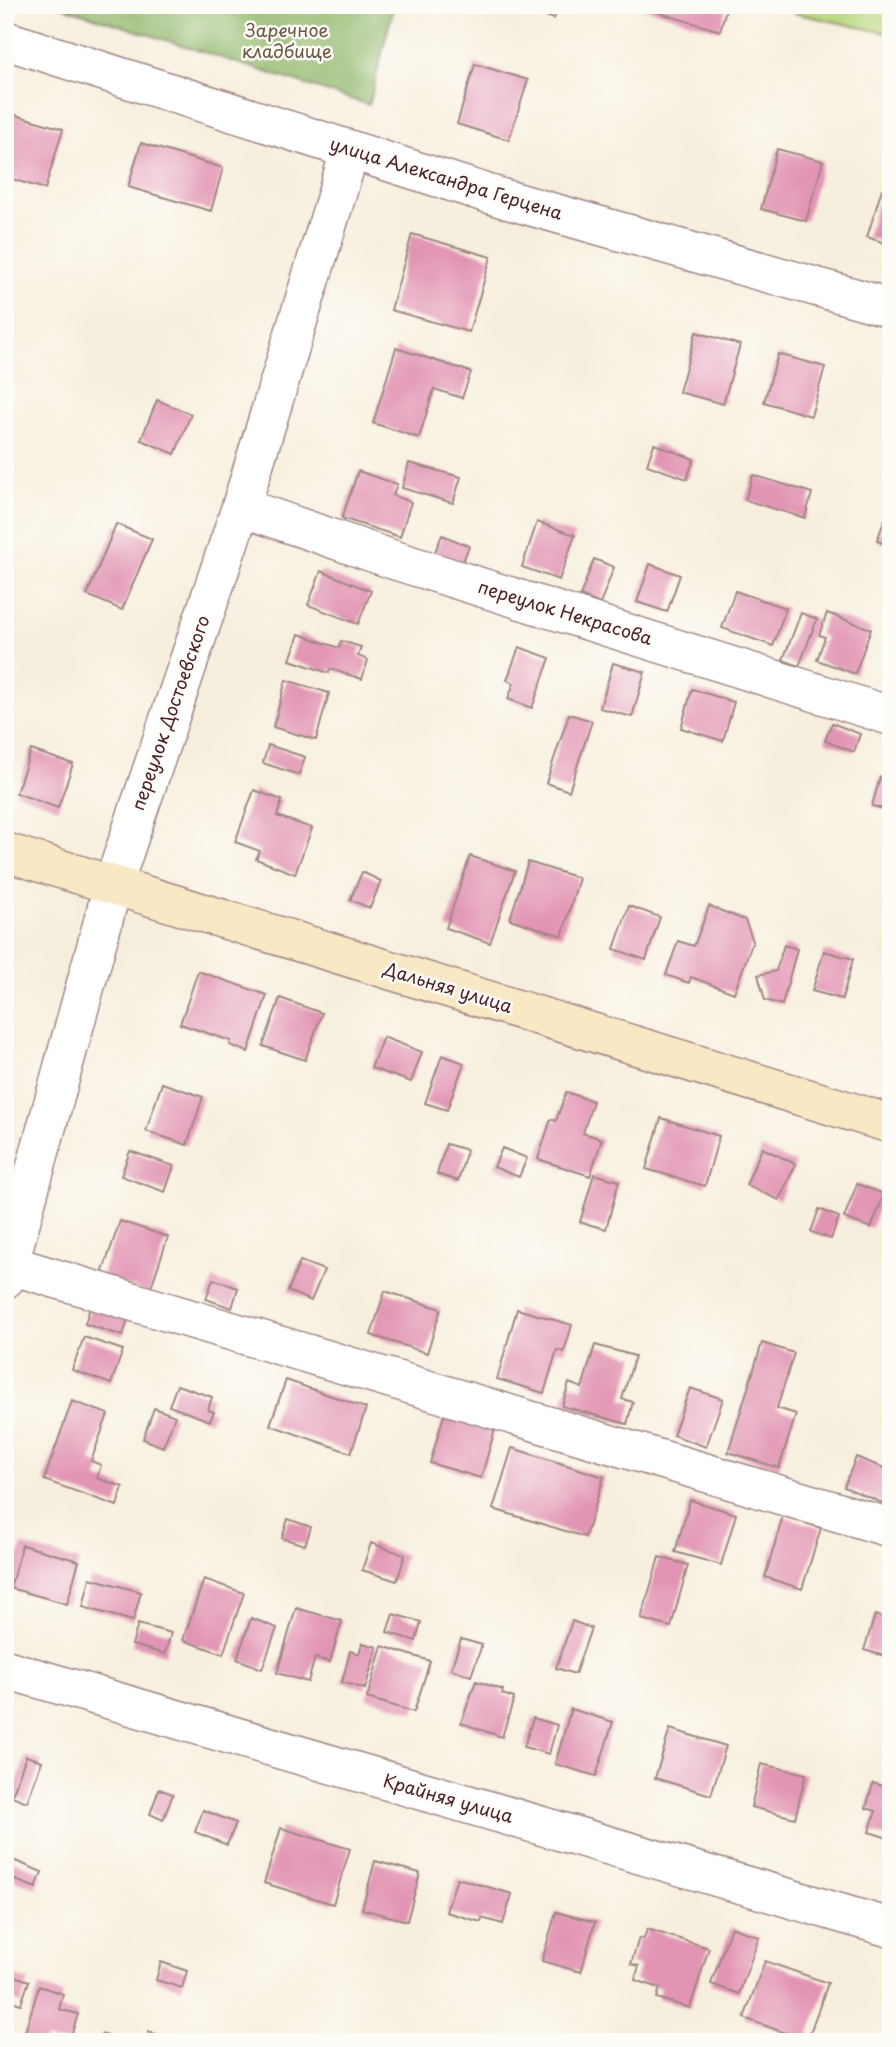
<svg xmlns="http://www.w3.org/2000/svg" width="896" height="2047" font-family="'Playpen Sans',sans-serif">
  <style>
    .green { fill: #b8d77d; stroke: #817b54; stroke-width: 2 }
    .forest { fill: #92b86c; stroke: #6e6c4c; stroke-width: 2 }
    .building { fill: #e294b4 }
    .lines { fill: none; stroke-linecap: round; stroke-linejoin: round }
    .minor-casing { stroke: #a08784; stroke-width: 41 }
    .secondary-casing { stroke: #a08784; stroke-width: 41 }
    .minor { stroke: #fff; stroke-width: 38 }
    .secondary { stroke: #f8e8c3; stroke-width: 38 }
    .labels { text-anchor: middle; stroke-width: 5; stroke-linejoin: round; paint-order: stroke }
    .park-label { font-size: 18px; fill: #6b5644; stroke: #fdfcf7 }
    .street-label { font-size: 18px; fill: #4a1f2b; stroke: #fdfcf7 }
  </style>
  <rect width="100%" height="100%" fill="#fdfcf7"/>
  <filter id="ink" filterUnits="userSpaceOnUse"><feTurbulence type="fractalNoise" baseFrequency=".0143" numOctaves="2"/><feDisplacementMap in="SourceGraphic" scale="14" xChannelSelector="R" yChannelSelector="G"/><feConvolveMatrix kernelMatrix="1 2 1 2 8 2 1 2 1" color-interpolation-filters="sRGB"/></filter>
  <filter id="wash" filterUnits="userSpaceOnUse"><feTurbulence type="fractalNoise" baseFrequency=".00686" numOctaves="4" result="noise"/><feDisplacementMap in="SourceGraphic" scale="28" xChannelSelector="R" yChannelSelector="G"/><feGaussianBlur stdDeviation="1.57" result="paint"/><feColorMatrix in="noise" values="0 0 0 0 0 0 0 0 0 0 0 0 0 0 0 0 0 1.4 0 .05"/><feComposite in="paint" operator="in"/></filter>
  <g filter="url(#wash)">
    <rect width="100%" height="100%" fill="#f7efde"/>
    <path class="green" d="M789,5H891V34L794,13Z"/>
    <path class="forest" d="M56,5H394L369,105Z"/>
    <g id="blocks">
      <path class="building" d="M515,5H558L554,19Z
        M633,5H727L720,31Z
        M475,64L528,80L509,140L457,124Z
        M12,114L63,129L45,189L5,177V135Z
        M141,143L223,168L211,211L128,187Z
        M777,149L823,161L806,221L761,209Z
        M882,189L891,192V245L867,237Z
        M412,234L491,257L469,332L391,310Z
        M696,332L740,345L723,404L679,392Z
        M396,348L471,372L462,398L434,389L419,438L373,423Z
        M778,354L825,367L811,416L764,402Z
        M157,400L191,414L175,454L141,440Z
        M654,444L694,459L687,479L647,465Z
        M409,463L461,477L453,503L402,488Z
        M358,471L397,484L393,495L411,502L400,537L342,518Z
        M753,475L812,493L805,518L745,500Z
        M884,521L891,523V546L877,541Z
        M537,522L575,535L559,580L522,567Z
        M116,524L152,539L122,610L87,595Z
        M442,535L469,546L461,566L434,554Z
        M594,559L614,567L600,604L580,596Z
        M650,564L680,575L667,612L637,602Z
        M321,571L371,591L358,624L308,605Z
        M735,591L786,608L773,646L722,628Z
        M801,613L817,619L799,666L783,660Z
        M827,613L871,629L855,674L817,660L825,637L819,635Z
        M299,634L339,648L341,641L361,647L358,656L368,660L362,679L330,669L329,673L290,660Z
        M519,647L550,658L532,708L508,699L514,683L507,680Z
        M613,663L645,672L632,717L600,708Z
        M286,680L329,693L316,740L273,727Z
        M692,689L734,702L723,741L681,728Z
        M569,714L592,721L569,791L546,783Z
        M832,723L860,734L854,752L825,741Z
        M268,745L305,757L299,775L263,763Z
        M31,750L73,764L58,808L16,793Z
        M890,772L891,773V811L872,806L880,777L888,779Z
        M254,790L282,800L277,816L312,828L295,874L256,859L260,851L235,842Z
        M470,856L515,871L490,943L446,928Z
        M528,862L579,878L562,936L510,919Z
        M362,872L381,881L370,908L350,900Z
        M629,906L660,917L646,960L614,949Z
        M709,906L745,920L753,941L734,993L691,977L689,983L666,975L678,941L694,946Z
        M784,945L797,949L782,1005L765,1000L758,975L776,971Z
        M824,951L853,959L842,999L812,991Z
        M198,971L267,995L248,1052L230,1045L231,1041L180,1024Z
        M280,998L322,1013L305,1060L263,1046Z
        M890,1025H891V1045L885,1043Z
        M383,1037L422,1052L411,1082L371,1068Z
        M442,1055L464,1063L447,1110L425,1103Z
        M162,1083L203,1097L187,1145L146,1131Z
        M566,1092L593,1101L583,1133L602,1139L590,1176L538,1159L551,1119L556,1121Z
        M661,1118L719,1136L705,1186L646,1169Z
        M446,1144L467,1150L458,1181L437,1174Z
        M502,1148L527,1158L519,1177L494,1167Z
        M762,1148L796,1164L779,1200L746,1185Z
        M130,1151L174,1166L165,1192L121,1176Z
        M594,1174L619,1181L606,1229L580,1222Z
        M857,1184L884,1194L871,1228L844,1218Z
        M819,1209L839,1217L831,1239L811,1232Z
        M120,1221L168,1237L149,1293L101,1277Z
        M300,1261L324,1270L311,1301L288,1291Z
        M213,1279L238,1288L232,1308L206,1299Z
        M385,1291L441,1309L427,1353L371,1335Z
        M92,1301L130,1312L123,1336L85,1324Z
        M517,1309L572,1325L564,1352L557,1350L544,1393L497,1379Z
        M84,1337L123,1350L111,1384L72,1370Z
        M762,1343L794,1353L777,1408L796,1414L779,1468L728,1452Z
        M595,1345L635,1356L622,1399L633,1402L627,1424L562,1406L569,1383L582,1388Z
        M286,1380L366,1408L351,1453L270,1425Z
        M177,1385L212,1397L208,1410L214,1412L210,1421L169,1406Z
        M690,1388L723,1399L706,1447L673,1435Z
        M72,1401L108,1414L91,1461L101,1465L97,1478L123,1487L117,1506L44,1480Z
        M154,1408L175,1416L163,1447L143,1439Z
        M444,1415L495,1429L481,1478L430,1463Z
        M512,1448L604,1477L585,1537L493,1509Z
        M856,1457L891,1471V1498L888,1505L844,1487Z
        M690,1500L736,1514L721,1565L675,1552Z
        M783,1516L821,1528L802,1589L765,1577Z
        M288,1519L311,1527L305,1545L282,1538Z
        M371,1543L405,1555L397,1581L362,1570Z
        M22,1545L79,1561L67,1604L10,1588Z
        M659,1557L688,1565L671,1627L641,1619Z
        M90,1578L141,1592L133,1621L83,1607Z
        M204,1579L244,1593L223,1654L183,1640Z
        M296,1608L342,1621L330,1662L315,1658L308,1682L277,1673Z
        M393,1614L421,1622L416,1641L387,1632Z
        M875,1615L888,1619V1626H891V1658L864,1650Z
        M251,1618L277,1628L262,1669L237,1659Z
        M572,1621L591,1628L575,1674L556,1668Z
        M138,1624L171,1633L165,1654L132,1645Z
        M461,1639L482,1645L471,1676L451,1669Z
        M362,1643L377,1647L365,1689L342,1682L350,1651L359,1654Z
        M382,1646L430,1661L414,1712L367,1698Z
        M476,1681L503,1690L502,1694L514,1698L502,1737L461,1723Z
        M571,1709L613,1722L596,1776L555,1764Z
        M533,1718L557,1725L549,1754L524,1747Z
        M670,1729L726,1746L711,1795L655,1778Z
        M26,1756L42,1761L27,1802L12,1796Z
        M761,1764L806,1774L795,1818L751,1807Z
        M873,1783L891,1788V1839L869,1832L876,1811L866,1808Z
        M159,1789L173,1794L163,1820L150,1814Z
        M203,1810L236,1823L227,1845L195,1832Z
        M281,1828L350,1849L333,1904L264,1883Z
        M13,1860L42,1872L36,1888L7,1877Z
        M375,1861L420,1873L407,1921L362,1909Z
        M457,1878L512,1894L503,1924L482,1918L481,1922L446,1912Z
        M556,1912L595,1922L581,1972L542,1961Z
        M731,1927L759,1937L739,1994L711,1984Z
        M647,1929L709,1948L690,2008L657,1998L660,1988L635,1980L639,1966L631,1964L639,1938L644,1939Z
        M765,1961L828,1983L807,2041L744,2018Z
        M161,1962L187,1971L182,1988L156,1980Z
        M5,1973L29,1981L21,2004L5,1999Z
        M39,1986L63,1994L59,2009L78,2014L69,2042H56L46,2039L45,2042H22Z
        M149,2032L178,2041V2042H146Z
        M102,2034L121,2042H99Z"/>
    </g>
  </g>
  <g filter="url(#ink)">
    <use href="#blocks" fill-opacity="0" stroke="#a08784" stroke-width="2"/>
    <g class="lines">
      <g class="minor-casing">
        <path id="minor" d="M5,40L505,199L891,308
          M241,507L391,559L891,716
          M10,1265L891,1528
          M5,1279L113,885L241,507L350,151
          M5,1669L891,1928"/>
      </g>
      <g class="secondary-casing">
        <path id="secondary" d="M5,852L891,1124"/>
      </g>
      <use href="#minor" class="minor"/>
      <use href="#secondary" class="secondary"/>
    </g>
  </g>
  <g class="labels">
    <g class="park-label">
      <text x="287" y="37">Заречное<tspan x="287" dy="21">кладбище</tspan></text>
    </g>
    <g class="street-label">
      <text transform="translate(446 179) rotate(17)" y="6">улица Александра Герцена</text>
      <text transform="translate(565 613) rotate(17)" y="6">переулок Некрасова</text>
      <text transform="translate(171 713) rotate(-71)" y="6">переулок Достоевского</text>
      <text transform="translate(448 988) rotate(17)" y="6">Дальняя улица</text>
      <text transform="translate(448 1799) rotate(16)" y="6">Крайняя улица</text>
    </g>
  </g>
  <rect width="896" height="2047" fill="none" stroke="#fdfcf7" stroke-width="28"/>
</svg>
